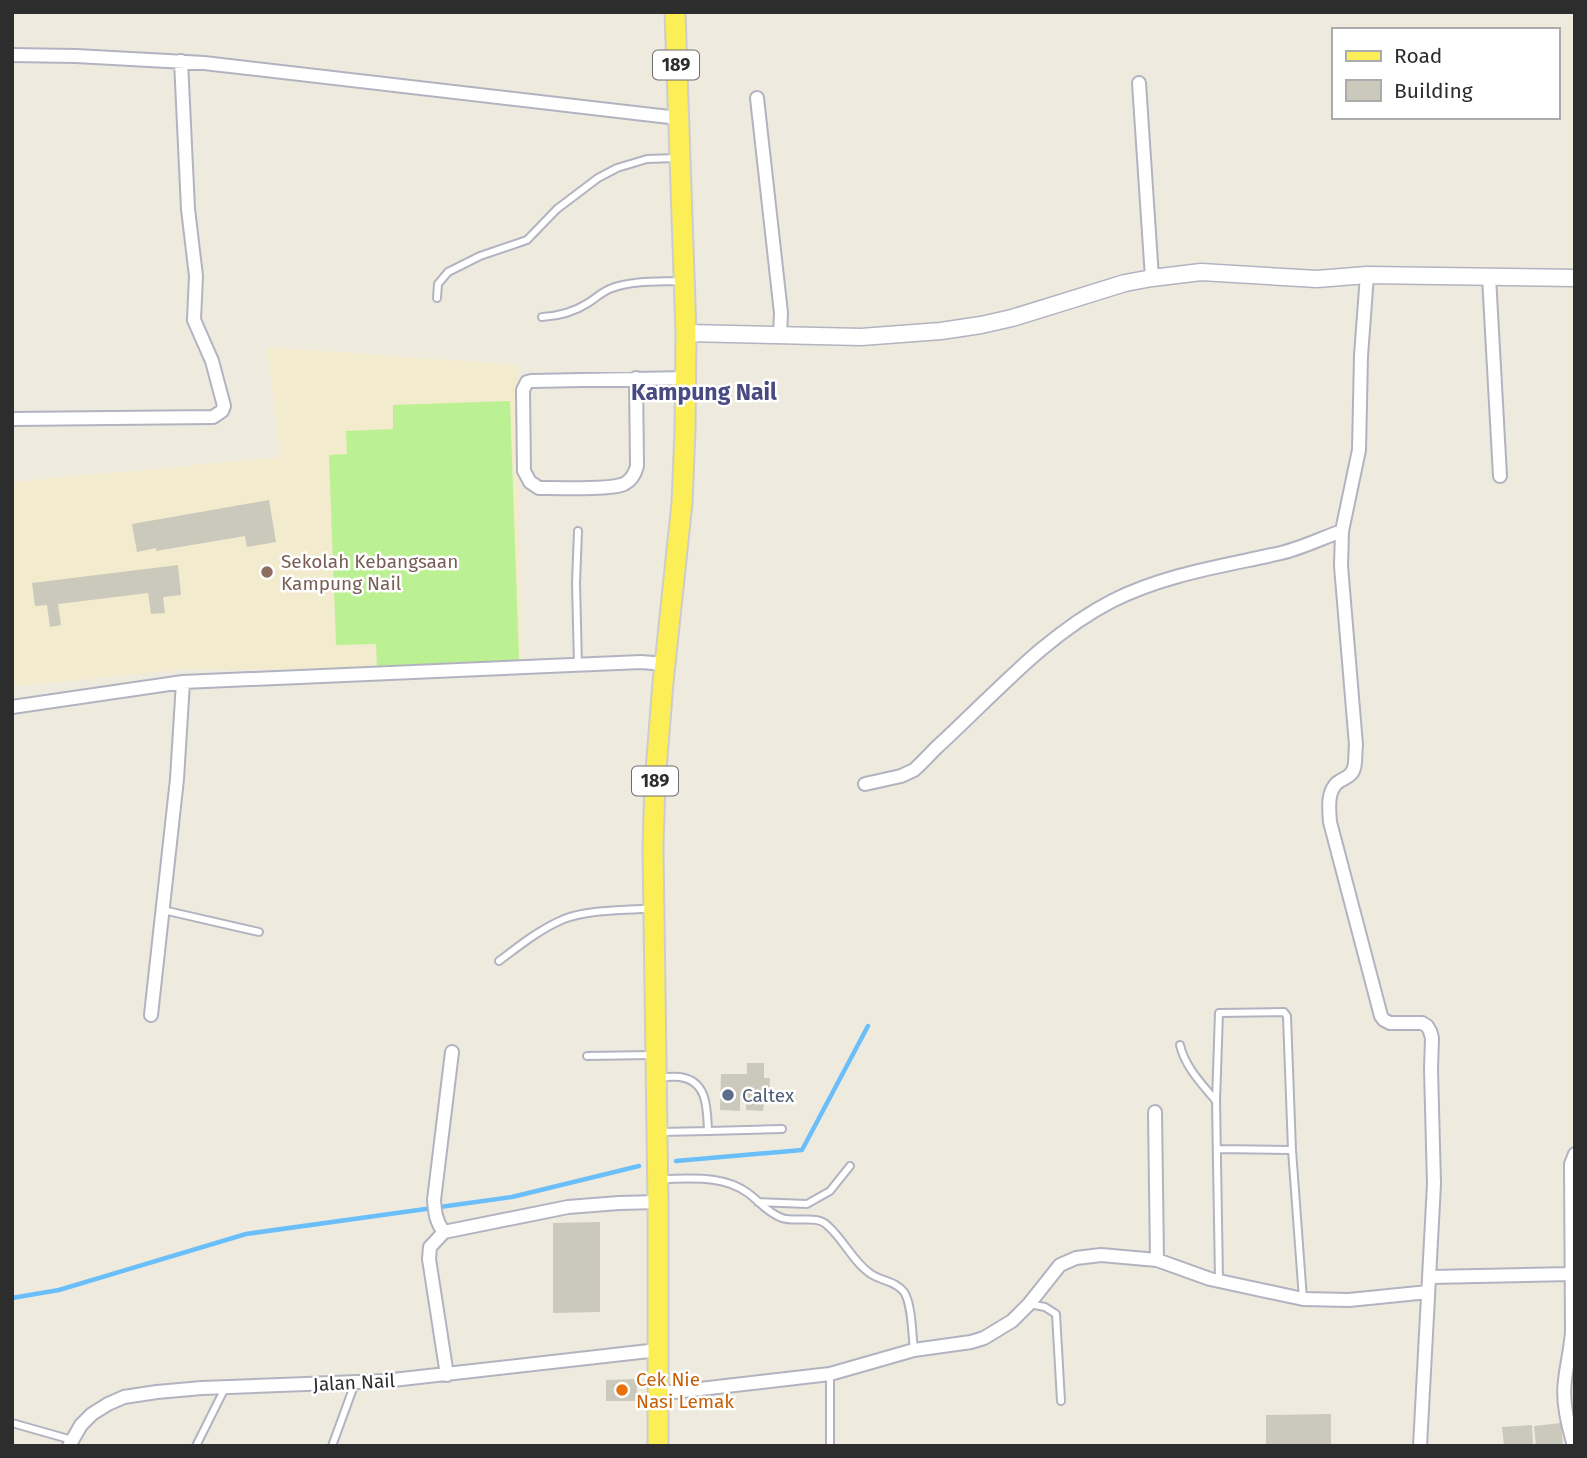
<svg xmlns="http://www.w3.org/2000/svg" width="1587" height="1458" font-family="'Fira Sans',sans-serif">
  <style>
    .education { fill: #f2ebcd }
    .pitch { fill: #bbf192 }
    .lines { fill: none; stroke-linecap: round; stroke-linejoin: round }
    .stream { stroke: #6abef9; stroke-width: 4.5 }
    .building { fill: #cbc8bc }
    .service-casing { stroke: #b2b3c1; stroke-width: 10 }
    .minor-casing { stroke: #b2b3c1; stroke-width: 16 }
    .tertiary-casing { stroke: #b2b3c1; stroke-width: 19 }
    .primary-casing { stroke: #cdcdcd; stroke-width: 23 }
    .service { stroke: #fff; stroke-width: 6 }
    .minor { stroke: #fff; stroke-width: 12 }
    .tertiary { stroke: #fff; stroke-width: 16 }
    .primary { stroke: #fcee56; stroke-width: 19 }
    .education-dot { fill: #8d6e63; stroke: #fff; stroke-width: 2.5 }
    .service-dot { fill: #5c6f8a; stroke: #fff; stroke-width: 2.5 }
    .food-dot { fill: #e8710a; stroke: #fff; stroke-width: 2.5 }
    .labels { text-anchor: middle; stroke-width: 5; stroke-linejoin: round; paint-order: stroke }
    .shield { fill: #fff; stroke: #6c6c6c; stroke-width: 2 }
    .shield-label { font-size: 18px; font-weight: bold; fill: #2d2d2d }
    .education-label { font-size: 19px; fill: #785e54; stroke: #fff; text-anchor: start }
    .service-label { font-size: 19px; fill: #4e5e75; stroke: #fff; text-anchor: start }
    .food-label { font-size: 19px; fill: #c56008; stroke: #fff; text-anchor: start }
    .street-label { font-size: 19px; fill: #2d2d2d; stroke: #fff }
    .quarter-label { font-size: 23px; font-weight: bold; fill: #484a82; stroke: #fff }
  </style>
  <rect width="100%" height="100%" fill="#efeade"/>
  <path class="education" d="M267,347L518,365L522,663L380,670L189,669L12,687V482L280,457Z"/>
  <path class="pitch" d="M510,401L519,661L377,666L376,644L336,645L329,455L347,454L346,431L393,429V405Z"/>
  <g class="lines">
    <path class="stream" d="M676,1161L802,1150L868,1026
      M12,1298L59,1290L246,1234L512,1197L639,1166"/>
  </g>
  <path class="building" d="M269,500L276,542L247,547L245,536L156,551V548L137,552L132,524Z
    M178,565L181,595L163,597L165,613L151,614L148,593L58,604L61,625L50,627L47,605L35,606L32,583Z
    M747,1063H764V1078H770L769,1102L764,1101L763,1111L746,1110V1096H740V1111L720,1110L721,1074H747Z
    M600,1222V1312L553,1313V1223Z
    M637,1379V1401H606V1380Z
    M1331,1414V1446H1266V1415Z
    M1561,1423L1563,1446H1536L1534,1426Z
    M1532,1425L1533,1446H1504L1502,1427Z"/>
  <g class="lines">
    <g class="service-casing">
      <path id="service" d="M437,298L438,284L448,272L480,256L527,240L557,209L598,178L617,168L647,159L676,158
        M542,317C559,316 574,312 588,303C596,298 603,291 612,288C634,280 659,282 682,281
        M578,665L576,583L578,531
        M163,910L259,932
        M499,961C519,946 540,929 564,919C589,909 625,911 652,908
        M1180,1045C1185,1067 1202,1084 1216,1101
        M587,1056L651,1055
        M658,1078C665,1077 673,1076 680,1077C708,1081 707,1109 708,1131L661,1132
        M708,1131L782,1129
        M1217,1149L1292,1150
        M659,1179C689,1179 722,1174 748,1193C760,1202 768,1213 782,1218C797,1223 817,1214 828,1226C844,1240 853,1262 871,1274C881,1281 896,1281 904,1292C912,1304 912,1334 914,1350
        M758,1202L807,1204L830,1191L850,1166
        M1219,1280L1216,1101L1219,1013L1284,1012L1287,1016L1292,1150L1303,1299
        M1029,1304L1045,1307L1056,1314L1061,1401
        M830,1374V1446
        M12,1423L72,1440
        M196,1446L225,1388
        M332,1446L355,1383"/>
    </g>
    <g class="minor-casing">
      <path id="minor" d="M12,55L76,56L204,63L678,118
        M1139,83L1152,278
        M757,98L781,313L780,335
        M1367,275L1361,356L1359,450L1342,531L1341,566L1356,745C1355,752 1356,762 1354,768C1352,777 1343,778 1337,783C1327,792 1329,809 1330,822L1381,1016L1384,1020L1390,1023H1422L1427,1026L1430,1031L1432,1038L1431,1069L1434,1184L1420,1446
        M1489,277L1500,476
        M636,378L637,466C635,474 632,480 624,484C611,490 556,488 539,488L530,482L524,471L523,390L527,382L531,381L686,378
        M12,419L213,417L222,411L224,406L212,361L194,320L196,276L188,209L181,61
        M12,707L183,682L641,662L665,664
        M865,784L901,776L914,770C922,763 929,755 936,748C992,697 1044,636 1112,601C1165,574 1224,566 1281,553C1302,548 1322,538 1342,531
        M151,1015L177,779L183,682
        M452,1052L434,1200C435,1213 436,1222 444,1232L568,1207L619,1203L658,1202
        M1155,1112L1157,1260
        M444,1232L430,1247L429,1259L447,1375
        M1430,1277L1571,1274
        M658,1392H674L830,1374L914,1350L971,1342L984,1338L1012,1321L1029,1304L1060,1265L1076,1258L1101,1255L1157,1260L1210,1279L1303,1299L1349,1300L1428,1292
        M69,1446L81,1425L92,1414L108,1404L124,1397L157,1392L202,1388L384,1381L658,1350
        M1574,1446C1568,1425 1562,1402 1565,1380C1567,1363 1571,1348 1572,1331L1571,1164L1575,1154"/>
    </g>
    <g class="tertiary-casing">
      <path id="tertiary" d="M686,333L861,337L941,331L981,325L1012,318L1125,283L1152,278L1201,272L1317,279L1367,275L1575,278"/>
    </g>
    <g class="primary-casing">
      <path id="primary" d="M658,1446V1202L653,847L655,783L663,683L682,503L685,431L686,333L675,12"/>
    </g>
    <use href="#service" class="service"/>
    <use href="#minor" class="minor"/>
    <use href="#tertiary" class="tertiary"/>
    <use href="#primary" class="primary"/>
  </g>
  <circle class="education-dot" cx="267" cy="572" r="7"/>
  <circle class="service-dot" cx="728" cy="1095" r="7"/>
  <circle class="food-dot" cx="622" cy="1390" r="7"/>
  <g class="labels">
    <g class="shield">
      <rect x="653" y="50.5" width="46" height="29" rx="5"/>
      <rect x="632" y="766.5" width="46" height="29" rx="5"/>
    </g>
    <g class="shield-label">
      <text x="676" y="71">189</text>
      <text x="655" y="787">189</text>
    </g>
    <g class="education-label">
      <text x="281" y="568">Sekolah Kebangsaan<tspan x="281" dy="22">Kampung Nail</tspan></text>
    </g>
    <g class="service-label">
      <text x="742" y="1102">Caltex</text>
    </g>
    <g class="food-label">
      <text x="636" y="1386">Cek Nie<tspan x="636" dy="22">Nasi Lemak</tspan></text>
    </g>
    <g class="street-label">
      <text transform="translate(354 1382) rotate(-3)" y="7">Jalan Nail</text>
    </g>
    <g class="quarter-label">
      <text x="704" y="400">Kampung Nail</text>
    </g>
  </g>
  <rect width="1587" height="1458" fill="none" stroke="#2d2d2d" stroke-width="28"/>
  <rect x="1332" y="28" width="228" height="91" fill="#ffffff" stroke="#ababab" stroke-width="2"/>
  <rect x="1346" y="51" width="35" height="10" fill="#fcee56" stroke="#ababab" stroke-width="2"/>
  <text x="1394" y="63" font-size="21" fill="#2d2d2d">Road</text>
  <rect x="1346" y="80" width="35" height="21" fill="#cbc8bc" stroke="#ababab" stroke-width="2"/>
  <text x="1394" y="98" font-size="21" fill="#2d2d2d">Building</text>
</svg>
